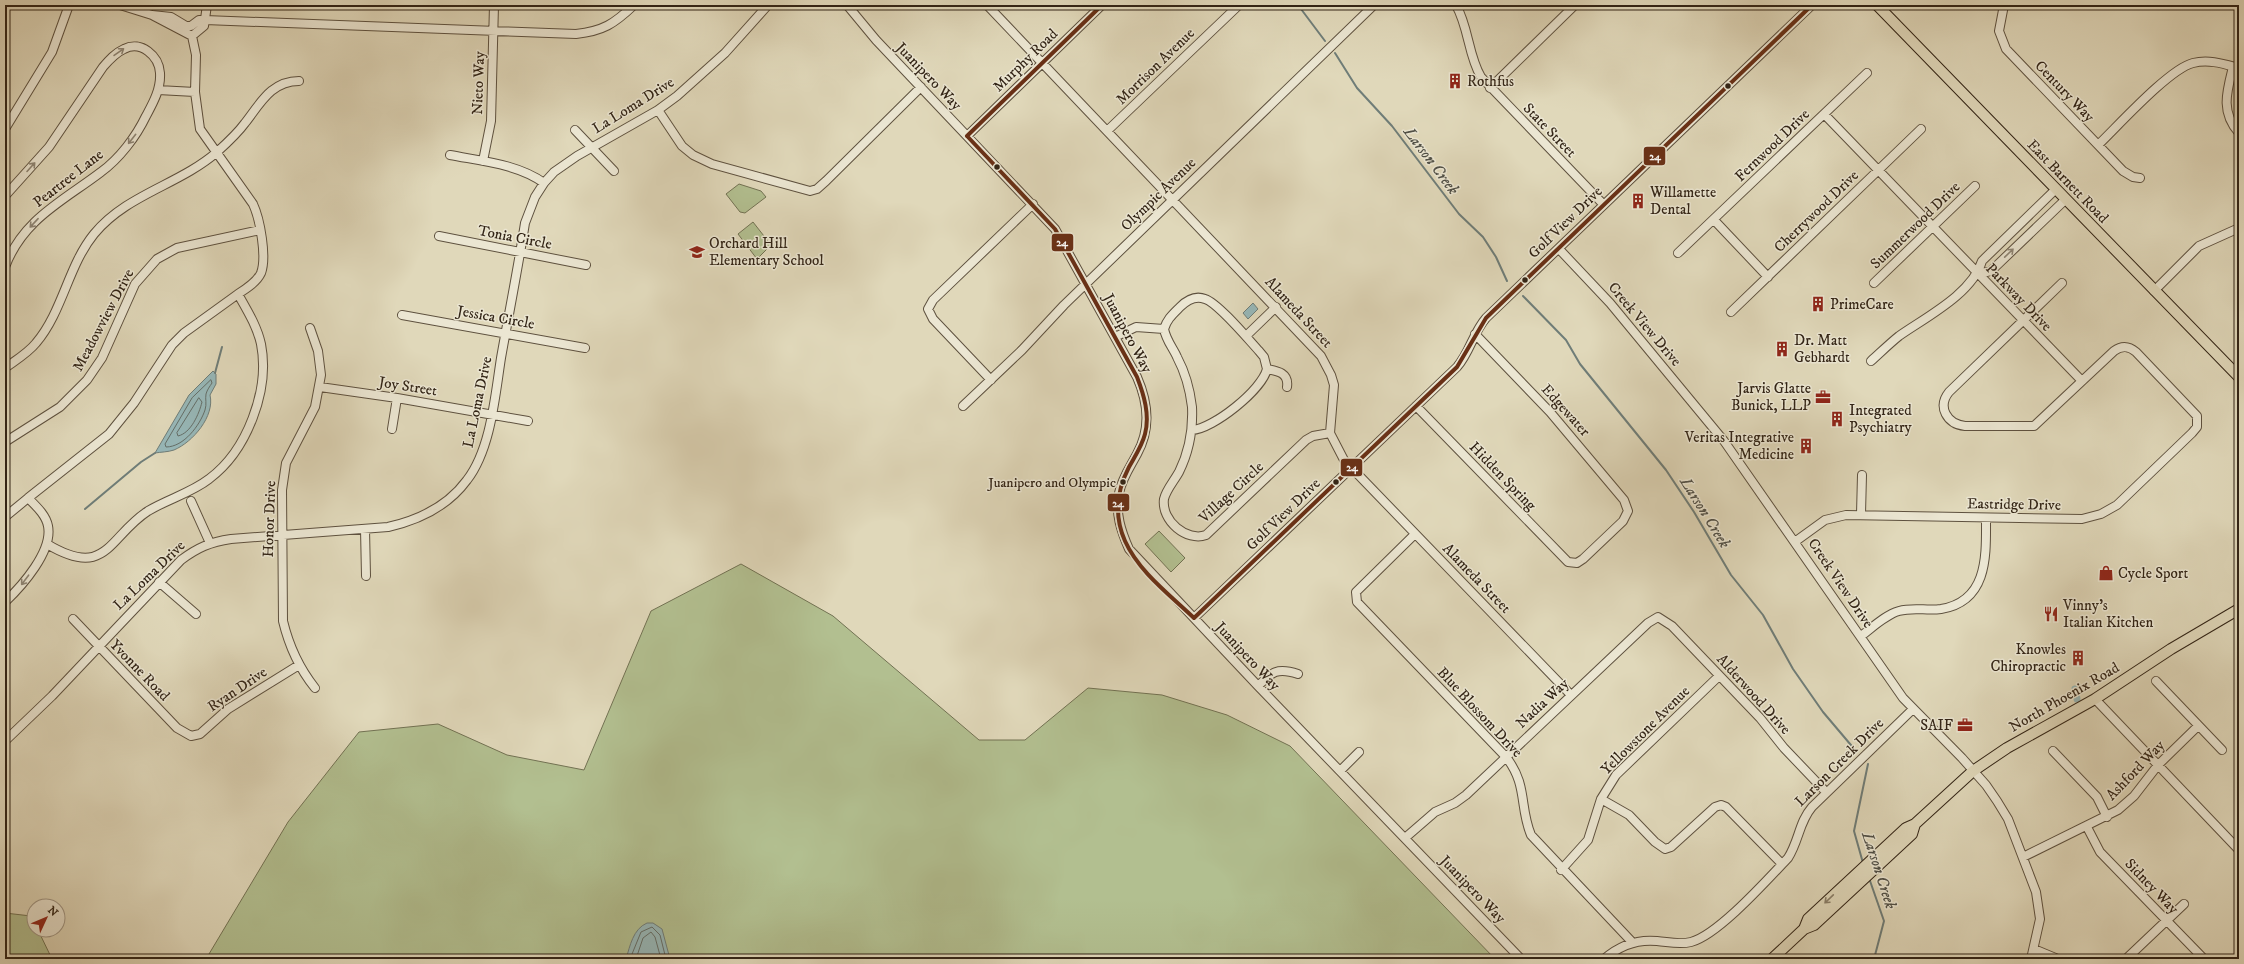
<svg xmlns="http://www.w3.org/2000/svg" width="2244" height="964" font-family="'IM FELL DW Pica',serif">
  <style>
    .green { fill: #b2bf90; stroke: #727253 }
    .water { fill: #97b8b9; stroke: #6f7d78 }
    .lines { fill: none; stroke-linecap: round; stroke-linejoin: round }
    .shore { stroke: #646e68; stroke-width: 1 }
    .stream { stroke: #6f7d78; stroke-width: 2 }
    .canal { stroke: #97b8b9; stroke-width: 7 }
    .minor-casing { stroke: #5e513f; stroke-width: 10 }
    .major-casing { stroke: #322416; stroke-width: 12 }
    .minor { stroke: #ebe6d2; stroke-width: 8 }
    .major { stroke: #e0d8ba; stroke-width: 10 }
    .bus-1-casing { stroke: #ebe6d2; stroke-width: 7 }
    .bus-1 { stroke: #693016; stroke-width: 4 }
    .oneway { stroke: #8e8574 }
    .oneway2 { stroke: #897e68 }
    .bus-dot { fill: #322416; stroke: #ebe6d2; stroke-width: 1.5 }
    .labels { text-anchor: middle; stroke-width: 3; stroke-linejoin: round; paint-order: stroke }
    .bus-label { font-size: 14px; fill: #322416; stroke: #ebe6d2; text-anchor: end }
    .street-label { font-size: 15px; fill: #322416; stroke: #ebe6d2 }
    .poi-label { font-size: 15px; fill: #322416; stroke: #ebe6d2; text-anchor: start }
    .water-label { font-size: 16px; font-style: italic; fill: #505047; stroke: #ebe6d2 }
    .line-badge { stroke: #ebe6d2; stroke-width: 1.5 }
    .badge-label { font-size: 11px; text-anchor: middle; font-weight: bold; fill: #fff }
  </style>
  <rect width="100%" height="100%" fill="#e0d8ba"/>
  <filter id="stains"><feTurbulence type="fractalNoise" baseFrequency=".005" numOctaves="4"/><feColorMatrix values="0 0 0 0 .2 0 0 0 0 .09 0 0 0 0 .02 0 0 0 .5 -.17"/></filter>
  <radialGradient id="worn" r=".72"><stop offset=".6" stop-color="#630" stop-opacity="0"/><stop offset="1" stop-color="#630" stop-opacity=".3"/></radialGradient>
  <path class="green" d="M739,184L761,191L766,197L745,213L740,212L726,194Z
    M753,222L771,245L757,259L738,234Z
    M1159,531L1185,558L1171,572L1145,544Z
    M741,564L833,616L979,740H1025L1088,688L1162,695L1227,715L1290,746L1495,959H206L288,822L359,732L438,724L507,755L584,770L651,611Z
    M5,913L31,916L34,922V930H38L52,959H5Z"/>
  <path class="water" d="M1253,303L1258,309L1248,319L1243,313Z
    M213,371L216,374V384L210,395C215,416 193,442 174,450C168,452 161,452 155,453L189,395Z
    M647,923H653L662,929L670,959H626C630,946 633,929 647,923Z"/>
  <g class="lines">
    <path class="shore" d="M211,380L212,383C210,386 207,390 206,394C205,399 207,404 205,410C200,425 184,447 166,447L165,444L192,398Z
      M199,398L202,402C199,414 191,433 178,436L177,433Z
      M630,959L641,932L652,927L660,935L666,959
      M636,959L643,938L651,932L655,937L661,959"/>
    <path class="stream" d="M1298,5L1325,41
      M1335,53L1357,88L1392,126L1459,214L1483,237L1496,257L1507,281
      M1523,296L1566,340L1580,364L1666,470L1694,512L1731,575L1763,615L1793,669L1823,712L1856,751
      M215,373L222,347
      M85,509L141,462L155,453
      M1863,863L1854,831L1868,764
      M1869,878L1884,921L1874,959"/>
    <path class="canal" d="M2075,689L2077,699"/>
    <g class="minor-casing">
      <path id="minor" d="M120,5L152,15L192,36L204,26L207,5
        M847,5L876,40L1055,229L1137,377C1148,402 1151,429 1137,454C1130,467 1122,478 1119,493C1115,513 1121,531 1129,549L1258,686L1521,959
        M987,5L1321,356L1331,375L1334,385L1330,433L1344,460L1571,695
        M1456,5C1469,28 1468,55 1481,77L1603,204
        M2004,5L1999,31L2006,49L2123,171L2133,177L2140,178
        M152,15L171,17L186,26H191L199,20H205L576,34C603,31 614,24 634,5
        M192,36L196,55L195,92L200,129L253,204C260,219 267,257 261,273C257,282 246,289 238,294
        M2233,67C2227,91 2220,112 2239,133
        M1490,88L1575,5
        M158,90L195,92
        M658,110L682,146L693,155L712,164L810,191L817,189L826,181L921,87
        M1824,114L2082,381
        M5,129L52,52L69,5
        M575,130L614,171
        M1107,131L1239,5
        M967,136L1102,5
        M2098,145C2118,126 2169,69 2193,63C2209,59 2224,64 2239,68
        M450,155C481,161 518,164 544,183
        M483,161L491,121L494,5
        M5,196L49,147L103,67C109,60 115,53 124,49C141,40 159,56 160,73C161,89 153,103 146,116C136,137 119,159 101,172C63,201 23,219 5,267
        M1714,220L1768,277
        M439,236L586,265
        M1559,249L1610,303L1724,441L1903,698L1962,758L1986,785L1997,801L2008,819L2036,892L2040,919L2031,959
        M1678,253L1867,73
        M1978,274L1991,271L2065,200
        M1874,283L1975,186
        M2154,291L2199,246L2239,228
        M1731,312L1921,129
        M402,315L585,348
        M310,328L318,351L321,375L315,407L286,463L282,490L283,621C289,646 299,668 315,688
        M1246,336L1276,307
        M1115,337L1136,327L1164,329
        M1871,361C1880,353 1889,344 1899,336C1926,317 1972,294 1982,261L2056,189
        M5,368C16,360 28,353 36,343C63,311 68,266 94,234C127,194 179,185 217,152C227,143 237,134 245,123C260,104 271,81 299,81
        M1267,369C1278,371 1289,373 1287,387
        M991,380L933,319L928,309L933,300L1033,204
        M320,387L397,398L528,421
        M963,406L1022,350L1064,305L1374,5
        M1416,406L1568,562L1577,563L1583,559L1623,521L1628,511L1624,500L1550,412L1475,334
        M392,429L397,398
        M1192,430C1213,429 1262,390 1267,369L1264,357L1259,351C1248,339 1218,303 1205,299C1195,295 1187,300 1180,307C1173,314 1167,319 1164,329C1166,340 1173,348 1177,357C1185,372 1190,390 1192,407C1193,429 1189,452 1179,472C1174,481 1166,490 1164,499C1161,521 1187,542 1206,535L1306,440L1313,436L1330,433
        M5,442L60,407L87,380L102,358L135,284L157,259L177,248L260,230
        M28,498L109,434L134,403L172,345L184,333L238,294C247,310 257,326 261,344C270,390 247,451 209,479C191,493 168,499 148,511C108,537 107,580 47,544
        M191,501L210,543
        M1861,514L1862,475
        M5,517L28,498C36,506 46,515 48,526C53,551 22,586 5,602
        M365,529L366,576
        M1415,534L1356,592L1357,602L1506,757C1528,785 1519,806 1531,835L1632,942
        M1796,541L1825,520L1846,515L2082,519L2101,514L2117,505L2192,433L2197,427V416L2136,352C2129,346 2122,345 2114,351L2034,426H1965C1947,424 1937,407 1949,392L2062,283
        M159,582L196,614
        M1194,618L1457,367C1470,352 1473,333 1486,318L1812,5
        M73,619L177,728L191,736L200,734L228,709L299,665
        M1861,636C1872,628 1885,615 1899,611C1913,607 1927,611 1941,609C1989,601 1986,554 1986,518
        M2156,681L2222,750
        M1258,686C1272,672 1277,667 1298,674
        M2095,699L2239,850
        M5,741L52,696L181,560C197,548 210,542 231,539L388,527C419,520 448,506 467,480C491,449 495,396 501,358C509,313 518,268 525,223L535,197L544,183L554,172L577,156L658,110L677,96L725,53L768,5
        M2053,751L2097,797L2107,817
        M1340,771L1359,752
        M1601,799L1629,815L1655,842L1665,849L1671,847L1715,807L1721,805L1726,807L1782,864
        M2087,827L2100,852L2204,959
        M1405,838L1435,812L1455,803L1466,795L1648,623L1658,617L1672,626L1760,718L1784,748L1826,792
        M2023,857L2118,810L2134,796L2158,765L2198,726
        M1561,870L1588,840L1601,799L1616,775L1719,676
        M2034,949L2058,959
        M1604,959C1619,946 1637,939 1657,941C1669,942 1679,945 1691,942C1718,935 1767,880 1788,858C1799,841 1799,822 1812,807L1913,709
        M2126,959L2184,904"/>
    </g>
    <g class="major-casing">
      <path id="major" d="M1877,5L2239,377
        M1804,929L1814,925L1912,834L1915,824
        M1772,959L1804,929L1808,919L1906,828L1915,824L1973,771L2007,748L2095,699L2171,649L2239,609"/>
    </g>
    <use href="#minor" class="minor"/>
    <use href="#major" class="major"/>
    <g class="bus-1-casing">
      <path id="bus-1" d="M967,136L1055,229L1137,377C1144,395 1150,415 1145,434C1142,446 1135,456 1129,467C1117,490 1114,516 1125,541C1139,572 1170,595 1194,618
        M967,136L1102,5
        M1194,618L1457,367L1486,318L1812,5"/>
    </g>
    <use href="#bus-1" class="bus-1"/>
  </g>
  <defs><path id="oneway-shaft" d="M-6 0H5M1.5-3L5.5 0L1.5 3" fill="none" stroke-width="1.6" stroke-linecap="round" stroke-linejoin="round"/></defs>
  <g class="oneway">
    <use href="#oneway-shaft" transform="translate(119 52) rotate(-35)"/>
    <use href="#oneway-shaft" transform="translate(132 139) rotate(128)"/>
    <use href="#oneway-shaft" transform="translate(31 167) rotate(-48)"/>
    <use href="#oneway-shaft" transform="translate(34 223) rotate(133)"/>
    <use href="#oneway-shaft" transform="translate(2009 253) rotate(-44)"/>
    <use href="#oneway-shaft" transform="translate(25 580) rotate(127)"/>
  </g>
  <use class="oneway2" href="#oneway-shaft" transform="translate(1829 899) rotate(136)"/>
  <defs>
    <g id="building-bare" transform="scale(1.2)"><path d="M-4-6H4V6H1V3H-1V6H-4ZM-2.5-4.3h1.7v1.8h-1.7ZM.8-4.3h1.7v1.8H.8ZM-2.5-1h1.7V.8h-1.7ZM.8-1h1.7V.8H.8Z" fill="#8f2418" stroke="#ebe6d2" stroke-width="2.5" paint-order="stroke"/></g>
    <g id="school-bare" transform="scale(1.2)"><path d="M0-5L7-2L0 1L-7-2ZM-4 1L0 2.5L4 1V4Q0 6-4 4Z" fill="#8f2418" stroke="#ebe6d2" stroke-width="2.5" paint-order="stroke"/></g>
    <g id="office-bare" transform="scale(1.2)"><path d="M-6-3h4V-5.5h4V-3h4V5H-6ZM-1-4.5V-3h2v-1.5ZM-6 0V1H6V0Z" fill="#8f2418" stroke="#ebe6d2" stroke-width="2.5" paint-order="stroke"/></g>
    <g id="shop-bare" transform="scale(1.2)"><path d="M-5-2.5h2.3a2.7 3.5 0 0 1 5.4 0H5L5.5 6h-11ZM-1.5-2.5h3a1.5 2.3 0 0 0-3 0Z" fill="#8f2418" stroke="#ebe6d2" stroke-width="2.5" paint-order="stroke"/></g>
    <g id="restaurant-bare" transform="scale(1.2)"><path d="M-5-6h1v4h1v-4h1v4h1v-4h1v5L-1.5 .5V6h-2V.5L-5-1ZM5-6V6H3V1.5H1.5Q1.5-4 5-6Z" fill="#8f2418" stroke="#ebe6d2" stroke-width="2.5" paint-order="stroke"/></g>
  </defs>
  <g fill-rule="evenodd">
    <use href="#building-bare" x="1455" y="81"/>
    <use href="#building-bare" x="1638" y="201"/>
    <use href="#school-bare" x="697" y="252"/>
    <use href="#building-bare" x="1818" y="304"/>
    <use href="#building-bare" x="1782" y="349"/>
    <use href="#office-bare" x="1823" y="397"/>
    <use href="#building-bare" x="1837" y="419"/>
    <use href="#building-bare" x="1806" y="446"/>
    <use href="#shop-bare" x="2106" y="573"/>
    <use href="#restaurant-bare" x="2051" y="614"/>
    <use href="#building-bare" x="2078" y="658"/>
    <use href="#office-bare" x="1965" y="725"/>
  </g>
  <g class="bus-dot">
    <circle cx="1728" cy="86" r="3.5"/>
    <circle cx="997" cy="167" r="3.5"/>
    <circle cx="1525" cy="280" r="3.5"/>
    <circle cx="1123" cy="482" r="3.5"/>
    <circle cx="1336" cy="482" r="3.5"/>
  </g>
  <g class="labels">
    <g class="bus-label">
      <text x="1116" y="487">Juanipero and Olympic</text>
    </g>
    <g class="street-label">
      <text transform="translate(1025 60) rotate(-44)" y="5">Murphy Road</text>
      <text transform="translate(1155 66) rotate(-44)" y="5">Morrison Avenue</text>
      <text transform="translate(929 76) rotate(46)" y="5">Juanipero Way</text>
      <text transform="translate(478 83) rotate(-88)" y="5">Nieto Way</text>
      <text transform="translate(2065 91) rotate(46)" y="5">Century Way</text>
      <text transform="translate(633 105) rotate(-32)" y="5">La Loma Drive</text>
      <text transform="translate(1550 130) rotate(46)" y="5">State Street</text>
      <text transform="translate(1772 145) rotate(-44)" y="5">Fernwood Drive</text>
      <text transform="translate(68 178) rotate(-38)" y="5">Peartree Lane</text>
      <text transform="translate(2068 181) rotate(46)" y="5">East Barnett Road</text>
      <text transform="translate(1158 194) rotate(-44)" y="5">Olympic Avenue</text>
      <text transform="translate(1816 211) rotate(-44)" y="5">Cherrywood Drive</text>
      <text transform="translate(1565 222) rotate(-44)" y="5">Golf View Drive</text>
      <text transform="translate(1915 225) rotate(-44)" y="5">Summerwood Drive</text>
      <text transform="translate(515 237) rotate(11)" y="5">Tonia Circle</text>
      <text transform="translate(2019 297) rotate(46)" y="5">Parkway Drive</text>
      <text transform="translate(1299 312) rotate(47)" y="5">Alameda Street</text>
      <text transform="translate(496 317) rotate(10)" y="5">Jessica Circle</text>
      <text transform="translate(103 320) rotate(-62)" y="5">Meadowview Drive</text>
      <text transform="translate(1645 324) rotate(50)" y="5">Creek View Drive</text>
      <text transform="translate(1128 333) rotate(62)" y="5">Juanipero Way</text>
      <text transform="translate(408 386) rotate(9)" y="5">Joy Street</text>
      <text transform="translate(477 402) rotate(-78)" y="5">La Loma Drive</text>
      <text transform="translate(1566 410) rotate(48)" y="5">Edgewater</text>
      <text transform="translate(1503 476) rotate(46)" y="5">Hidden Spring</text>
      <text transform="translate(1231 492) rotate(-43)" y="5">Village Circle</text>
      <text transform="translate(2014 504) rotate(1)" y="5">Eastridge Drive</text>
      <text transform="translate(1283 514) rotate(-44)" y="5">Golf View Drive</text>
      <text transform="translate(269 519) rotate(-88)" y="5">Honor Drive</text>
      <text transform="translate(149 575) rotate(-44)" y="5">La Loma Drive</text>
      <text transform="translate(1477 578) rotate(46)" y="5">Alameda Street</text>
      <text transform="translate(1841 583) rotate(56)" y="5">Creek View Drive</text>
      <text transform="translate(1248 656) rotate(47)" y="5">Juanipero Way</text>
      <text transform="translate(140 670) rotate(46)" y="5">Yvonne Road</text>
      <text transform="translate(237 689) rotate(-34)" y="5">Ryan Drive</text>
      <text transform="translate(1754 694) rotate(48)" y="5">Alderwood Drive</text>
      <text transform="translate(2064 697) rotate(-30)" y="5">North Phoenix Road</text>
      <text transform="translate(1542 703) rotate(-43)" y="5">Nadia Way</text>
      <text transform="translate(1480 712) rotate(47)" y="5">Blue Blossom Drive</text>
      <text transform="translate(1645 730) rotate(-45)" y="5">Yellowstone Avenue</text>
      <text transform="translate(1839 762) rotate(-45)" y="5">Larson Creek Drive</text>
      <text transform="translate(2135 770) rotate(-46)" y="5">Ashford Way</text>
      <text transform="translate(2152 886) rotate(46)" y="5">Sidney Way</text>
      <text transform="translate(1473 889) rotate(46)" y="5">Juanipero Way</text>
    </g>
    <g class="poi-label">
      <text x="1467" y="86">Rothfus</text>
      <text x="1650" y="197">Willamette<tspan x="1650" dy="17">Dental</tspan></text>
      <text x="709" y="248">Orchard Hill<tspan x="709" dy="17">Elementary School</tspan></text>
      <text x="1830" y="309">PrimeCare</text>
      <text x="1794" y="345">Dr. Matt<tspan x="1794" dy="17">Gebhardt</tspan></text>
      <text x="1811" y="393" text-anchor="end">Jarvis Glatte<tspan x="1811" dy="17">Bunick, LLP</tspan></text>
      <text x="1849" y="415">Integrated<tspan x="1849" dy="17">Psychiatry</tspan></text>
      <text x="1794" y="442" text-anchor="end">Veritas Integrative<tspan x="1794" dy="17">Medicine</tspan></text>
      <text x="2118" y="578">Cycle Sport</text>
      <text x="2063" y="610">Vinny's<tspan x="2063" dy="17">Italian Kitchen</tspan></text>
      <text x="2066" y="654" text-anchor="end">Knowles<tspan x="2066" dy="17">Chiropractic</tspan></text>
      <text x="1953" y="730" text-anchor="end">SAIF</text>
    </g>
    <g class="water-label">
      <text transform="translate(1432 160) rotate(53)" y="6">Larson Creek</text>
      <text transform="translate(1706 512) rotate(58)" y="6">Larson Creek</text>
      <text transform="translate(1880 870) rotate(72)" y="6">Larson Creek</text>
    </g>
  </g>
  <g class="line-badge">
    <rect x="1643" y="146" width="23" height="20" rx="4" fill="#693016"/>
    <rect x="1051" y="233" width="23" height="19" rx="4" fill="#693016"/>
    <rect x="1340" y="458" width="23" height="19" rx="4" fill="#693016"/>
    <rect x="1107" y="493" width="23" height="19" rx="4" fill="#693016"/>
  </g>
  <g class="badge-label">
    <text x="1655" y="160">24</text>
    <text x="1062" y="246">24</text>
    <text x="1352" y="471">24</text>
    <text x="1118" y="507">24</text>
  </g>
  <rect width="2244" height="964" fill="none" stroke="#e0d8ba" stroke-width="20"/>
  <rect x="6" y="6" width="2232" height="952" fill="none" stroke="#322416" stroke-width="2"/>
  <rect x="10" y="10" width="2224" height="944" fill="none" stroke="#322416"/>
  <g transform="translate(46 918) rotate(46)"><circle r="19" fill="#ebe6d2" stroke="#a19887"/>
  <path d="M0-3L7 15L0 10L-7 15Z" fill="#8f2418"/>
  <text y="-6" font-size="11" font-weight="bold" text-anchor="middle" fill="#322416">N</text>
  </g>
  <rect width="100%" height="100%" filter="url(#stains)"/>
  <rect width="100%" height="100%" fill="url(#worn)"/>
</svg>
